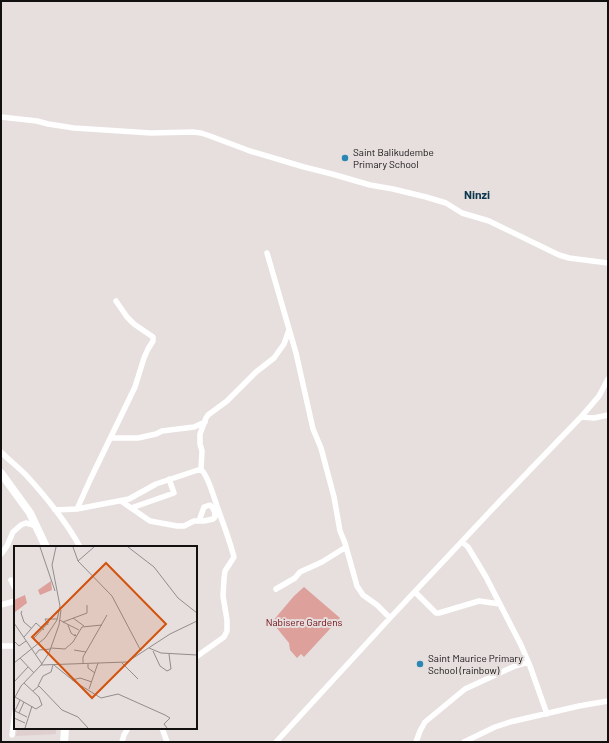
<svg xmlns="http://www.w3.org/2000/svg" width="609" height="743" font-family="Barlow,sans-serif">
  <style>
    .built { fill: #dfcfce }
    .green { fill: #dda09b }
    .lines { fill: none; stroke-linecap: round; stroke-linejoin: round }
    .minor { stroke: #fff; stroke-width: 5.5 }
    .highway { stroke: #fff; stroke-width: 8 }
    .poi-dot { fill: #2a86b3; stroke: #e6dfde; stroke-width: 1.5 }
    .labels { text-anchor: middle; stroke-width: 4; stroke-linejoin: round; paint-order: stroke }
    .poi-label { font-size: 10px; fill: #131010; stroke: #e6dfde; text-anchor: start }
    .park-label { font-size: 10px; fill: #6c0811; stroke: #e6dfde }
    .quarter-label { font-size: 12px; font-weight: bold; fill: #0c384e; stroke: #e6dfde }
    .inset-road { fill: none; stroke: #928c8c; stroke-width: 1 }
    .view { fill: #d3520c; fill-opacity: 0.15; stroke: #d3520c; stroke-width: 2 }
    .inset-edge { fill: none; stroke: #131010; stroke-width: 2 }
  </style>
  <rect width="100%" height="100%" fill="#e6dfde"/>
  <path class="built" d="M17,728H56V734L16,736Z"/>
  <path class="green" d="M304,587L340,618L304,657L301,654L297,658L290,650L289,643L272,622L294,596Z"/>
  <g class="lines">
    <path class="minor" d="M1,117L37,121L48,124L74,128L151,133L193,132L201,133L210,136L250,151L304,167L332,174L370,185L393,189L426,197L446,203L462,213L489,221L559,255L569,258L608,263
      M267,253L296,353L313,429L321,448L334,497L340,531L345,543L357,586L363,595L377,605L390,618
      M581,417L594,418L608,415
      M110,439L111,438H138L156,434L162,431L194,427L205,422
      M1,452C9,460 18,467 26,475C46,497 66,521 80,547
      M121,501L150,521L177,526H184L194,521H204L213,519L215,517C215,513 214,508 210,505L204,507L199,521
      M131,508L174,493L169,479
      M77,509L129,499L156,484L201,469
      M55,510L77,509L90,480L135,387L144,358L148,349L153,341V337L134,324L127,317L116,301
      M462,542L468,547L486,577L521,645L530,666L547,714
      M1,554L7,546L13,532L21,525L26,523L37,526
      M11,580L15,588
      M276,589L295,578L300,572L322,562L346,547
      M415,592L436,613H439L479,601L500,604
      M1,605L15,601
      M1,646H15
      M196,657L224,637L227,631V620L223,596L224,579L225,571L234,557C229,538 222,521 216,503C212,492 209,478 201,469L202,451L200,444V434L206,418L208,415L227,401L256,372L274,358L284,344L289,330
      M162,728L167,742
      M12,735L15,712
      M122,742L124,735L128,728
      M276,742L390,618L499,502L581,417L599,396L608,379
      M416,742L420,731L425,722L465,689L515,666L528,662
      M464,742L495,727L510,722L579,706L608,701"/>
    <path class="highway" d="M1,473L30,513L46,547
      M64,742L65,728"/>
  </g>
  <g class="poi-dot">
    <circle cx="345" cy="158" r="4"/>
    <circle cx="420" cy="664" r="4"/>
  </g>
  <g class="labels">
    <g class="poi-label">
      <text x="353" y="156">Saint Balikudembe<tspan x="353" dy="12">Primary School</tspan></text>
      <text x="428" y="662">Saint Maurice Primary<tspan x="428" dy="12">School (rainbow)</tspan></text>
    </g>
    <g class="park-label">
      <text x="304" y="626">Nabisere Gardens</text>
    </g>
    <g class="quarter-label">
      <text x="477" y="199">Ninzi</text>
    </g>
  </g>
  <g transform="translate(14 546)">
    <rect width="183" height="183" fill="#e6dfde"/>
    <path d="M37,35L38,44L26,49L24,44ZM11,49L13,57L1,66L0,54Z" fill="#dda09b"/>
    <path class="inset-road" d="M26,1L41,45M59,1L64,15M80,1L64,15L98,50L127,105M114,1L140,21L164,52L183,67M8,65L7,67L10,76L17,82M59,72L70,80M46,74L49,76L73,67V59M49,76L65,84M0,77L28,118M34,79L31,73H43M54,79L57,87L61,90L62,89H60M10,91L22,77L30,84M20,92L35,76M0,95L5,100L12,95M37,102L51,103L59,96L68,81L88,79M135,102L147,107L183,109M60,104L72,106M139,105L146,120L153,125L157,123L155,108M22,108L25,104L37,103M6,112L20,127M0,117L31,92L43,74L46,60L38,19L42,1M108,117L124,133M69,118V111L93,69M74,118V122L81,127M27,119L113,116L156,88L183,75M40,119L61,136L87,152L104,148L151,169L156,172L150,178L153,182M58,134L66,132L78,136M0,136L14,121M24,140L29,130L37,126L39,119M75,143L84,117M19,145L25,140L48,164L64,171L74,182M1,151L22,163L28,159L25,151L10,137M0,153L7,140L27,119L35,107L45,79L47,64M1,165L13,171M0,167L6,154M5,167L10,156M0,172L11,177M11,182L18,160"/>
    <path class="view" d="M92,17L152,78L78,152L18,91Z"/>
    <rect width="183" height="183" class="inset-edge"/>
  </g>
  <rect width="609" height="743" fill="none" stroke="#131010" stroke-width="4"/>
</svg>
